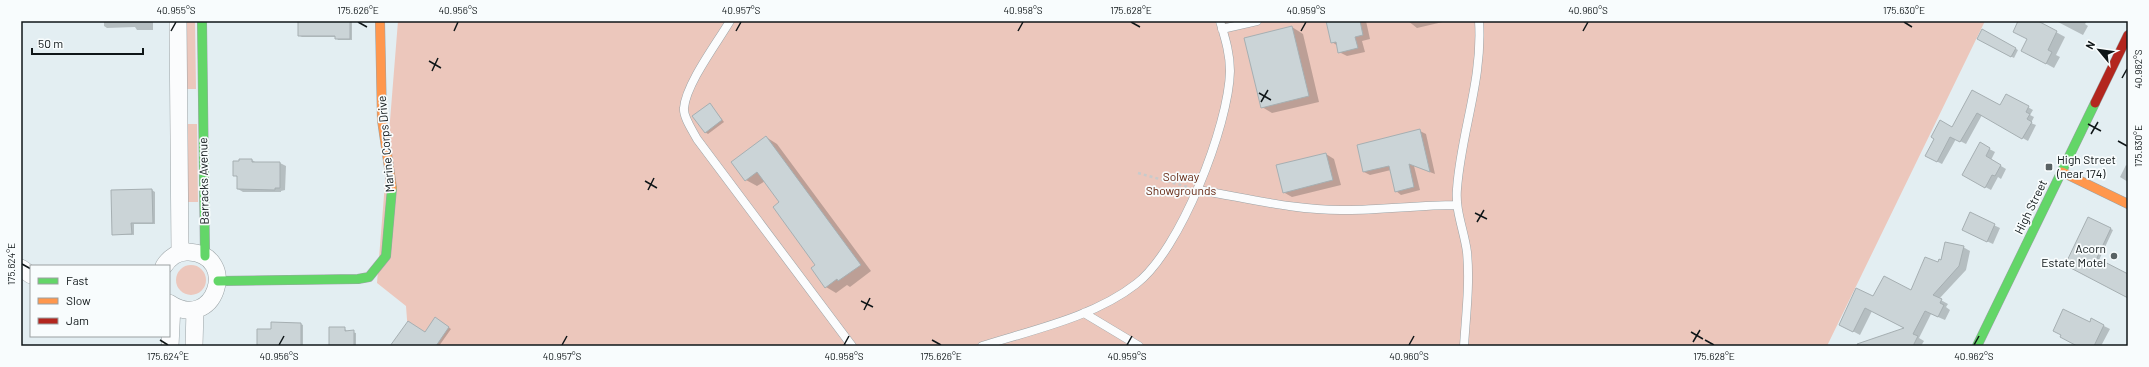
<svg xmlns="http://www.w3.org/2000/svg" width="2149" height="367" font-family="Barlow,sans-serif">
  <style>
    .green { fill: #ecc7bc }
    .shadow { fill: #0003 }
    .building { fill: #cbd4d7; stroke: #a6afb2 }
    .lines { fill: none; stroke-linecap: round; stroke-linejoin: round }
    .lane-casing { stroke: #9ba3a6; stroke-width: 9 }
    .street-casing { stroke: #9ba3a6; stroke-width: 18 }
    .fast-casing { stroke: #9ba3a6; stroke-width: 10 }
    .slow-casing { stroke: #9ba3a6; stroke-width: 10 }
    .jam-casing { stroke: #9ba3a6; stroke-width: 10 }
    .path { stroke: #c8cbcc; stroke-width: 2.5; stroke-dasharray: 3 3; stroke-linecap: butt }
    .lane { stroke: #fbfcfd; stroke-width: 8 }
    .street { stroke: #fbfcfd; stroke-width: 17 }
    .fast { stroke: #63d668; stroke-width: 9 }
    .slow { stroke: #ff974d; stroke-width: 9 }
    .jam { stroke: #b3261e; stroke-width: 9 }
    .ticks { fill: none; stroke: #0f1618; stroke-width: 1.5 }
    .poi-dot { fill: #596264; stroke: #f8fcfd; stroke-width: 1.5 }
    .labels { text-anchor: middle; stroke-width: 3.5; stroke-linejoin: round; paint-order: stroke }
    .street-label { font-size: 12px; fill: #0f1618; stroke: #f8fcfd }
    .poi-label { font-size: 12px; fill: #0f1618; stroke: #f8fcfd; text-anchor: start }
    .park-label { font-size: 12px; fill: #652712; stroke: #f8fcfd }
    .neatline { fill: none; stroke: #0f1618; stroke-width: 1.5 }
    .ticks-label { font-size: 10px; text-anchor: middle; fill: #0f1618 }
  </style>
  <rect width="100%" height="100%" fill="#e3eef2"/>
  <path class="green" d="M185,21H195L196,89H186Z
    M398,21H1985L1827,346H409L406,306L377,283Z
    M187,124H197L198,202H188Z
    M176 280a15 15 0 1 1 30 0a15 15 0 1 1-30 0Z"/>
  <path class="shadow" d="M104,21H153V30H137L135,27L107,28L104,26Z
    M300,21H352V40H338L336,37H302L300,36Z
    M1327,21H1366L1370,39L1362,41L1365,52L1347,56L1339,52L1338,46L1332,42Z
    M1408,21H1447L1417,28Z
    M2019,21H2036L2065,37L2056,55L2060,57L2054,68L2030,55L2028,39Z
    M2056,21H2087L2085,24L2088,26L2083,35Z
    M1292,27L1303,34L1319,102L1272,113L1262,107Z
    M1983,31L2018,50L2014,58L1978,39Z
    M1973,91L2000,107L2007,95L2033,110L2030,115L2034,117L2031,123L2036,125L2028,141L1982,115L1966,144L1956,139L1942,164L1926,156L1952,128Z
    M710,104L724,122L708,134L705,132Z
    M1420,131L1426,134L1435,174L1414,166L1420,190L1401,195L1396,191L1391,170L1370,175L1364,172Z
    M766,137L777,144L871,271L850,287L847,285L836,293L826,287L816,265L781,202L765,181L757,186L746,180Z
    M1980,144L1995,152L1991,160L2006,169L2001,179L1998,177L1991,190L1963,175Z
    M1326,154L1334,159L1341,185L1292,197L1283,192Z
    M252,160L257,163H280L286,166L285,190L281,191V192H243L238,189V177L234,175Z
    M2126,165L2128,166V182L2120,177Z
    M152,190L155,192V224H134V235L113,234Z
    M1970,214L2000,228L1993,244L1969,233Z
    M2089,218L2113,230L2099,260L2128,275V296L2069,266Z
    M1963,247L1970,251L1966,270L1939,299L1948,304L1946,307L1950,310L1945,320L1931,314L1919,338L1924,341L1921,346H1869L1906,329L1872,311L1860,335L1847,328L1874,298L1911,291L1938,264Z
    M438,320L451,329L439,346H391L425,334Z
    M2092,320L2110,329L2101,346H2078Z
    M301,324L303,325V346H258L272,330Z
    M344,328L347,331L356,333V346H330Z"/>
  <path class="building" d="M298,21H350V39H335V36H298Z
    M1326,21H1360L1363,35L1355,37L1358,48L1338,53L1336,42L1331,43Z
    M2018,21H2038L2057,31L2048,50L2052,52L2046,64L2021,51L2027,39L2013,32Z
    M1292,26L1309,96L1261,108L1244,38Z
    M1982,29L2016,48L2011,57L1977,39Z
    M1972,90L2000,105L2006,94L2029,106L2026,112L2030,114L2027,119L2032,122L2022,139L1977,113L1960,142L1950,137L1937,162L1925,156L1934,139L1931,137L1940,120L1952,127Z
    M710,103L722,120L705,133L692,116Z
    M1420,129L1430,172L1409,164L1414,187L1395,192L1389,166L1363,172L1357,145Z
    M766,136L861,265L838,281L837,279L825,288L811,268L815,265L773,207L779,202L757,172L745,181L731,162Z
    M1980,142L1990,148L1986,156L2001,165L1995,176L1992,175L1985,188L1962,175Z
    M1326,153L1333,180L1283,193L1276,165Z
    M239,159H252V162H280V188H275V190L237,189V176H233V161H239Z
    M152,189L153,223H131L132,234L112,235L111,190Z
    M1970,212L1995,224L1987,242L1962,230Z
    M2088,217L2111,228L2097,258L2128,274V298L2065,265Z
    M1945,242L1964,246L1959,266L1933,295L1942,299L1940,303L1944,305L1938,317L1925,311L1913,334L1918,336L1913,346H1858L1857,344L1904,328L1865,308L1853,332L1839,325L1856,288L1873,296L1884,276L1911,290L1925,257L1938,262L1939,259L1941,260Z
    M2063,309L2090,322L2091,318L2104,325L2094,346H2077L2060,337L2061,335L2053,331Z
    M435,317L449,327L436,346H390L408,321L425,332Z
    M271,322L301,323V346H257V329H271Z
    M329,327H345V331L354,330V346H329Z"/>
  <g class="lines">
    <g class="lane-casing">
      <path id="lane" d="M730,21C717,43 686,84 684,108C683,117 693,131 697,139L852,346
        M1222,29L1257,21
        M1198,190C1247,198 1296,211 1346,210C1383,210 1419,205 1456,205
        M1084,313L1139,346
        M982,346C1032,330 1094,317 1136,284C1180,251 1229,125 1230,71C1230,53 1225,38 1220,21
        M1464,346C1466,315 1470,283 1467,252C1464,230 1455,211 1457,189C1461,132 1483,80 1479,21"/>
    </g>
    <g class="street-casing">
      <path id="street" d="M178,21L180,253
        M164,266C169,258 178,251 189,252C240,255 215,334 169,303
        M21,268L31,275
        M170,346L172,305
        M194,346L195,310"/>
    </g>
    <g class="fast-casing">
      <path id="fast" d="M202,21L205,256
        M218,281L358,279L369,277L386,256L392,188
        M1977,346L2095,103"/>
    </g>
    <g class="slow-casing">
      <path id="slow" d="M380,21L382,120L392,188
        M2062,172L2128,204"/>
    </g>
    <g class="jam-casing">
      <path id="jam" d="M2095,103L2128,35"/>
    </g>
    <path class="path" d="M1138,173L1188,187"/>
    <use href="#lane" class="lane"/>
    <use href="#street" class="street"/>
    <use href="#fast" class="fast"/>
    <use href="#slow" class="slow"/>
    <use href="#jam" class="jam"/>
  </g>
  <path class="ticks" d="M358,22L367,27M1131,22L1140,27M1904,22L1912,27M171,31L176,22M454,31L458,22M736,31L741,22M1018,31L1023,22M1301,31L1306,22M1583,31L1588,22M429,61L441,68M432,71L438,58M2122,78L2127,69M1259,93L1271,100M1261,102L1268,90M2088,124L2101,131M2091,134L2098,122M2118,141L2127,146M645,181L657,188M648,190L654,178M1475,213L1487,219M1477,222L1484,210M22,264L31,269M861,301L873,307M864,310L870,298M1691,332L1703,339M160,340L168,345M932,340L941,345M1705,340L1714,345M1693,342L1700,330M279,345L284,336M562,345L567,336M844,345L849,336M1127,345L1132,336M1409,345L1414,336M1974,345L1979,336"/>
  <g class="poi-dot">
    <rect x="2045" y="163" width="8" height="8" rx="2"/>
    <circle cx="2114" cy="256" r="4"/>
  </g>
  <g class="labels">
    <g class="street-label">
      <text transform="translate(386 144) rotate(-95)" y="4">Marine Corps Drive</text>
      <text transform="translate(204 181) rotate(-91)" y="4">Barracks Avenue</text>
      <text transform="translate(2031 207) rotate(-64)" y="4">High Street</text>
    </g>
    <g class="poi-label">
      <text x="2057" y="164">High Street<tspan x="2057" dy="14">(near 174)</tspan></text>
      <text x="2106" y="253" text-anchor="end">Acorn<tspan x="2106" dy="14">Estate Motel</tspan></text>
    </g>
    <g class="park-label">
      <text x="1181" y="181">Solway<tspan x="1181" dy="14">Showgrounds</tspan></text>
    </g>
  </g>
  <rect width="2149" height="367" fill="none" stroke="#f8fcfd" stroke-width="44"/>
  <rect x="30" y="265" width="140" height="72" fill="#f8fcfd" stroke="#9ba0a1"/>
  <rect x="38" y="278" width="20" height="6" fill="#63d668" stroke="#9ba0a1"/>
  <text x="66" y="285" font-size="12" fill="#0f1618">Fast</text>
  <rect x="38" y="298" width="20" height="6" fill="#ff974d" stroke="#9ba0a1"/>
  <text x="66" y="305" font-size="12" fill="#0f1618">Slow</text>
  <rect x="38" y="318" width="20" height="6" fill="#b3261e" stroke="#9ba0a1"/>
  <text x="66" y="325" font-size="12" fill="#0f1618">Jam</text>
  <g transform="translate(2099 50) rotate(299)" stroke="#f8fcfd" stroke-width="3" paint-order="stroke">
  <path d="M0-3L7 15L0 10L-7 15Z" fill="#0f1618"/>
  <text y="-6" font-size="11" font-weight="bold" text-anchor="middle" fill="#0f1618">N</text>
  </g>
  <path d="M32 48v6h111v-6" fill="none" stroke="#0f1618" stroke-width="2"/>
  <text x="38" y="48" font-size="12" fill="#0f1618" stroke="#f8fcfd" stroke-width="3" paint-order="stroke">50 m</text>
  <rect x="22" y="22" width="2105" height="323" class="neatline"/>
  <g class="ticks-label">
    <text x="176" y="14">40.955°S</text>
    <text x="358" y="14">175.626°E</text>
    <text x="458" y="14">40.956°S</text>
    <text x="741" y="14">40.957°S</text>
    <text x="1023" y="14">40.958°S</text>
    <text x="1131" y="14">175.628°E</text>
    <text x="1306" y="14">40.959°S</text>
    <text x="1588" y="14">40.960°S</text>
    <text x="1904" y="14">175.630°E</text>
    <text transform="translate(2138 69) rotate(-90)" y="4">40.962°S</text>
    <text transform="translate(2138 146) rotate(-90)" y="4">175.630°E</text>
    <text transform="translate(11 264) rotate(-90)" y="4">175.624°E</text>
    <text x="168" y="360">175.624°E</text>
    <text x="279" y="360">40.956°S</text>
    <text x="562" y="360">40.957°S</text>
    <text x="844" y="360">40.958°S</text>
    <text x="941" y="360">175.626°E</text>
    <text x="1127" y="360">40.959°S</text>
    <text x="1409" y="360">40.960°S</text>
    <text x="1714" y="360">175.628°E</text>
    <text x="1974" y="360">40.962°S</text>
  </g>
</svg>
